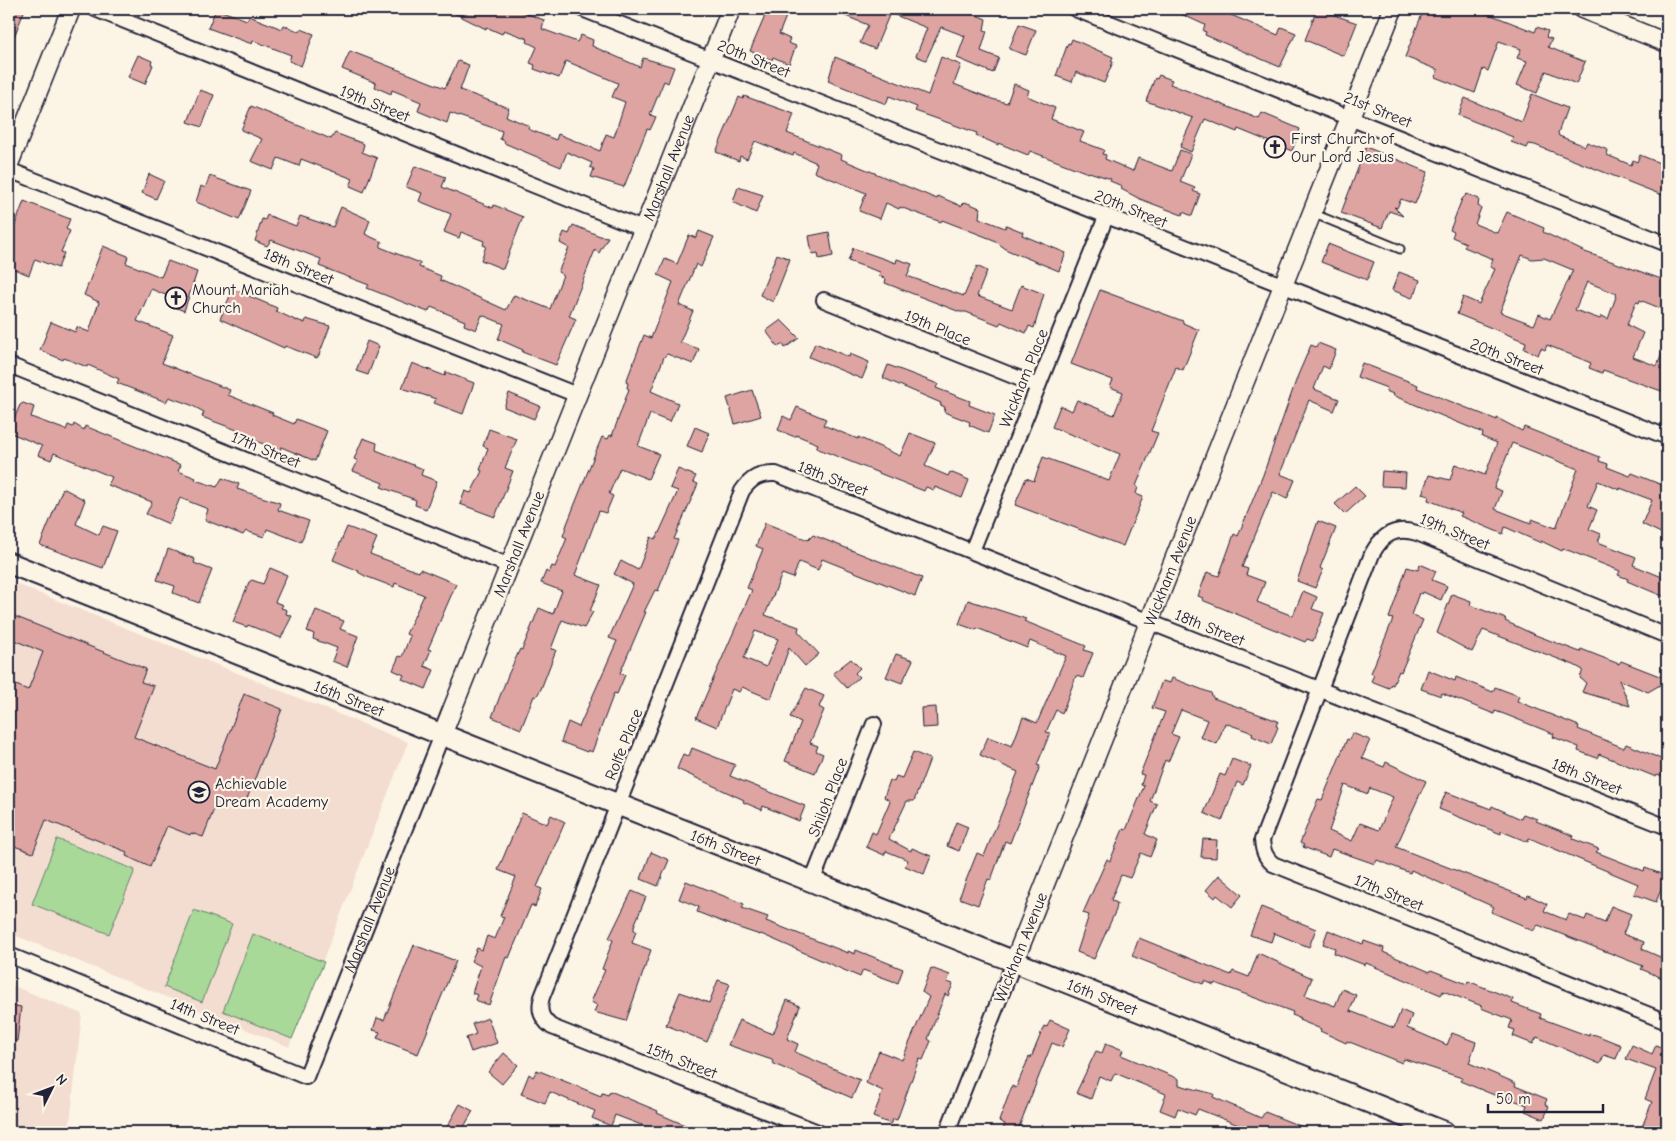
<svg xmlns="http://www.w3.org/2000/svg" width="1676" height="1141" font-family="'Comic Neue',sans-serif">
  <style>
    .built { fill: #f3ddd1 }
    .garden { fill: #a9d999; stroke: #667e6a }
    .building { fill: #dea4a1; stroke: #22223b; fill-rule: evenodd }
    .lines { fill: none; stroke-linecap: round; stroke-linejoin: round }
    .service-casing { stroke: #22223b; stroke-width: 11 }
    .minor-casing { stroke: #22223b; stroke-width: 18 }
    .tertiary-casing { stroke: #22223b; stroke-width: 21 }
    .secondary-casing { stroke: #22223b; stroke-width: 24 }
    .service { stroke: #fcf5e5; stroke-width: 7 }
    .minor { stroke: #fcf5e5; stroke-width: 14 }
    .tertiary { stroke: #fcf5e5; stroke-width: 18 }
    .secondary { stroke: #fcf5e5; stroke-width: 20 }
    .labels { text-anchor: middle; stroke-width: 4.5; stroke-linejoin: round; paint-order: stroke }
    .street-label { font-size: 16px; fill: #22223b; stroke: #fcf5e5 }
    .poi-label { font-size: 16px; fill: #22223b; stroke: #fcf5e5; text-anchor: start }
  </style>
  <rect width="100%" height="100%" fill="#fcf5e5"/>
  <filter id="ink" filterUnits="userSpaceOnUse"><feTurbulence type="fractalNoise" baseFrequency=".02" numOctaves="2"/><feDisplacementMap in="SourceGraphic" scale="10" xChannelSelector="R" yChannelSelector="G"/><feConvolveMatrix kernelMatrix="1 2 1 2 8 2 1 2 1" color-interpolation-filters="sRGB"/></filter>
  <g filter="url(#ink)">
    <path class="built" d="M9,581L408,742L289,1047L9,933Z
      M9,984L82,1014L69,1132H9Z"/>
    <path class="garden" d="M57,839L135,870L109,934L32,904Z
      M194,910L232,924L202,1002L164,987Z
      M253,934L324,962L292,1039L223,1011Z"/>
    <path class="building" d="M9,9H25L10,47H9Z
      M216,9L247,20L249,16L282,29L284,25L300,32L301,29L314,34L301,66L289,61L291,55L257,42L253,41L252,44L208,28Z
      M446,9H514L544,20L542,29L577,42L581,35L593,40L592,46L640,67L643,58L674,67L668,83L664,81L650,115L656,117L650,130L647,129L624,187L591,177L594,169L590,167L592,163L567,152L561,167L504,143L505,141L500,139L502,131L450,113L447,123L418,111L421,102L392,90L391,94L375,87L376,83L342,69L350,51L445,88L458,61L469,65L460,90L509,108L506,116L529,126L528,129L556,140L558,134L600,151L606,134L614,137L625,102L612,97L618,83L566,61L559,78L534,69L535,65L530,63L537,47L527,42L528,39L504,30L502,34L486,27V29Z
      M768,9H789L779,34L790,39L788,43L796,46L789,64L773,57L772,60L750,51Z
      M828,9H970L969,12L986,19L984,30L987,31L981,51L999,58L993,73L957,58L965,36L941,27L926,60L916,56L927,28L890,13L875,49L860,43L868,25Z
      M1170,9H1217L1278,35L1281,27L1296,33L1280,67L1205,35L1206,32L1203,31L1205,25Z
      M1317,9L1357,23L1344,56L1305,40Z
      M1424,9H1486L1484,12L1535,32L1537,27L1548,31L1546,37L1552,39L1548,47L1585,62L1576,84L1546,71L1537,93L1517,85L1527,61L1517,58L1521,49L1499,41L1488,71L1483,69L1475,93L1435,77L1438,70L1405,57Z
      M1019,24L1036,30L1026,55L1009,49Z
      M1072,39L1113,57L1111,61L1113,62L1104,83L1076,72L1072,82L1056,76L1068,43L1070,44Z
      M138,55L152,61L151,64L153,65L145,84L128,77Z
      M835,57L928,95L941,57L961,65L954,84L992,99L1007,103L1014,84L1029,90L1027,96L1055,108L1051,119L1084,132L1080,141L1104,150L1102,154L1106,155L1105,159L1133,171L1138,158L1172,171L1180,150L1191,154L1180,182L1195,188L1193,191L1200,194L1192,216L1183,212L1182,215L1140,199L1121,189L1122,186L1110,181L1111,179L1089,172L1088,173L1030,151L1028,155L998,143V145L976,135L977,133L915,111L917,107L889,96L886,104L828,81Z
      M1159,75L1172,80L1170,84L1259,119L1262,113L1300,129L1292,151L1238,129L1237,132L1205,119L1191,152L1180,147L1193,118L1146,101L1155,78L1157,79Z
      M200,90L214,95L202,127L188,122Z
      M1532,94L1567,108L1558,133L1559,136L1585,146L1587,142L1608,150L1607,155L1631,165L1633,160L1637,162L1640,155L1667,166V197L1535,145L1529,144L1527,148L1511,142L1513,137L1458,115L1465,98L1522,122Z
      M744,96L794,114L787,133L842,155L841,159L937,199L938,196L961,206L965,202L980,208L979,218L1005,228L1006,225L1023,232L1022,235L1066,253L1059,271L1007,250L994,240L942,220L941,222L900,207L899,209L886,203L880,219L859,211L866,193L814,172L817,163L794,153L793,156L755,141L747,159L740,156L739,161L716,152L739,97L743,99Z
      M251,106L331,139L335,133L364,144L362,152L377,158L364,192L350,186L353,179L301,159L299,166L278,158L273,170L251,161L262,139L241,130Z
      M1366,147L1428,172L1415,204L1401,199L1397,208L1394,207L1403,216L1389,211L1382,228L1341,213Z
      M415,166L446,177L442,187L493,208L494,205L523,217L503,269L481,260L486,246L483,245L484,241L461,232L459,238L444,232L451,214L419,201L422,193L406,187Z
      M149,174L164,181L156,199L142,193Z
      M210,176L251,191L239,220L196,202L201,186L205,188Z
      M738,187L763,195L756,213L733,202Z
      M1467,194L1479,199L1478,206L1481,208L1475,224L1497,233L1507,212L1544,228L1543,232L1585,252L1667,281V311L1640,300L1639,303L1636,302L1627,325L1643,333L1633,357L1657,366L1667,342V393L1603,370L1602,373L1589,368L1591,363L1547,345L1545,350L1541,348L1538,355L1524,349L1526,342L1457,314L1463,297L1479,304L1495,269L1490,267L1493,259L1464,247L1466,243L1452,237L1454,232L1450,230L1462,199ZM1522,255L1532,259L1544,258L1573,270L1550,319L1539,314L1534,325L1500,312ZM1587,282L1617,294L1608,319L1602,316L1600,319L1575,310Z
      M24,201L70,219L66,229L70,231L61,252L64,253L58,268L35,259L29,275L9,267L12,250L9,249V241Z
      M341,207L370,220L365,234L382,242L380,247L420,263L419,267L441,276L440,280L506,310L514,295L550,309L563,275L558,272L569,248L560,243L564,232L569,234L573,225L600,236L608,237L599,253L595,250L569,316L576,319L556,365L522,352L523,350L498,339L504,324L482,315L476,330L464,325L465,321L431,307L428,312L367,288L369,285L319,266L321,259L271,240L267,246L255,241L262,219L265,220L267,215L296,226L300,216L333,227Z
      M699,231L714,237L701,267L696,264L679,305L693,311L680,342L699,349L693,364L667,354L664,357L651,391L678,403L670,422L650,414L638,446L659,454L648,479L620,468L609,494L613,496L606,513L599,511L575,575L601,585L590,611L593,612L584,628L562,620L551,649L556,650L541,689L536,697L534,696L521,729L492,717L508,675L520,649L522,650L539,608L553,614L562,591L541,583L546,571L549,573L552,566L555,567L567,538L563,536L567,524L594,456L602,437L608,439L610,435L612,436L629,389L627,388L628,383L626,382L644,335L651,338L673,282L658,275L665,259L677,264L689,235L696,238Z
      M829,232L833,256L819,259L818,253L812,254L809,236Z
      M1328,244L1374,262L1367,280L1321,262Z
      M103,246L128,256L126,263L161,277L168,261L197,272L184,311L170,305L173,298L151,289L137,321L173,335L162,363L230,390L228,395L273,413L272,415L294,424L296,419L327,431L315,461L281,447L280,451L249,438L236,433L237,430L202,417L204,412L191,405L169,397L166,402L117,383L119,379L88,365L87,367L64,358L63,360L40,350L51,322L75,332L77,327L89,332L99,302L84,295Z
      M853,248L896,263L897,259L912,264L907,276L964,296L977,266L987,271L977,296L1012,309L1021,285L1044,294L1034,328L1029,326L1026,333L1001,322L999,325L966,312H960L885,283L886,279L879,276L880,272L848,261Z
      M777,254L790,259L773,302L760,295Z
      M1399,272L1420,280L1416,293H1415L1412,298L1392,290Z
      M233,289L277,308L276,311L297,321V320L305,323L306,319L330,326L319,355L317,358L285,346L284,348L220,319Z
      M1100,290L1183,321V323L1199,330L1183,370L1176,367L1151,431L1158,433L1136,486L1138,487L1136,494L1143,497L1123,546L1015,505L1026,478L1034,481L1043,457L1109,481L1120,454L1052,427L1060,406L1072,411L1077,400L1114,415L1123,392L1110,387L1113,380L1071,364Z
      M781,320L799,338L785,348L783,344L778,347L766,331Z
      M367,341L379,346L368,375L356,371Z
      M815,343L849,357L850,354L869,362L862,379L809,357Z
      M1318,343L1336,350L1329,369L1323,366L1314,389L1339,399L1334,411L1309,400L1280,474L1295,480L1287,499L1273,492L1242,567L1248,569L1246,575L1265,582L1257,602L1293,616L1303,591L1317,597L1312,609L1324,613L1313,641L1307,639L1305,642L1202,600L1203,598L1198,596L1207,572L1219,576L1234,534L1238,536L1263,475L1298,375L1311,345L1316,347Z
      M412,363L445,376L446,372L474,383L463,414L434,403L436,399L402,388Z
      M1362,363L1418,385L1417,388L1497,420V418L1522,431L1524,427L1600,457L1599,461L1608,464L1607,467L1630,476L1632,473L1667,487V536L1642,524L1652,500L1620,488V490L1598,481L1588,506L1597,510L1589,529L1601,534L1598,542L1636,557L1633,565L1667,579V598L1627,581L1628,579L1618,575L1620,571L1570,551L1563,549L1562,551L1541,541V543L1505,527L1503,534L1460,516L1462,513L1428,500L1429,496L1422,494L1429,475L1450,480L1455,464L1485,475L1497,443L1482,437L1483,433L1392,395L1393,394L1386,391L1387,388L1357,377ZM1512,443L1578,469L1556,528L1532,519L1531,523L1495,509L1502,491L1494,488Z
      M888,365L938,384L936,388L970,401L969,405L995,415L988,433L969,425L970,422L944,412L945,407L940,405L941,403L883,378Z
      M752,390L761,416L735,424L727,398Z
      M509,393L540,406L534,419L504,407Z
      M23,403L34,407L31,417L66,430L68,425L73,427L74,424L84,430L85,426L181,465L178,471L196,478L195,480L217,487L222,478L239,484L237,489L280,503L278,510L309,521L301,542L267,529L264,537L246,531L243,535L205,520L208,509L180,498L169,524L146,514L152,502L108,485L112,477L54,453L51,460L38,455L42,446L11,433L13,429L10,428L20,405Z
      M797,407L826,419L823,425L858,439V437L900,456L910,433L935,443L925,466L948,476L950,472L969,480L962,498L935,487L934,490L926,487L924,491L816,448L818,444L796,435L795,437L778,430L783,416L791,420Z
      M695,427L709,433L702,452L687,446Z
      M489,429L517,439L505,468L513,471L495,517L460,504L465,491L471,493L482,471L480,470L488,448L483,446Z
      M363,438L377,443L376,450L423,469L421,475L437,481L426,509L415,505L416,500L381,487L383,483L353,471L358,461L354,459Z
      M678,469L696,476L693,482L698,484L674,539L678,540L658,591L655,590L644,612H646L620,673L625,675L620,687L617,694L614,693L592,752L588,750L587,752L561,742L568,722L579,727L617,641L609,638L633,584L614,574L621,561L638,570L651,537L655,539L658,535L678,491L670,488Z
      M1382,471L1406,473L1405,487L1381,486Z
      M1355,486L1365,496L1345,514L1335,504Z
      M63,488L85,500L76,524L99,535L103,526L117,531L103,568L40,545Z
      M1318,521L1336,528L1320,568L1323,570L1315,588L1297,581Z
      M765,523L808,540L813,535L922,578L915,596L822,559L818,570L799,562L793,578L782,574L765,615L799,627L798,631L819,654L805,666L789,648L771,699L742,687L739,692L732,689L717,727L696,718L752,590L747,588L763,549L756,546ZM755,631L778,639L766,667L744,658Z
      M347,527L377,538L370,554L419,572L420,569L456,584L428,649L431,650L424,666L434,670L426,689L402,679L404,675L393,670L399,656L402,657L410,636L406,634L424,595L395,583L394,587L365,576L358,572L359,571L333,560Z
      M168,549L195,559L194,563L212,570L199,603L173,593L175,586L157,580Z
      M1420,564L1436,571L1432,580L1447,586L1441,600L1423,592L1422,594L1419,593L1411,615L1423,620L1401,672L1399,671L1393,685L1391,684L1389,688L1371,681L1374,675L1371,673L1393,619L1389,618L1407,567L1418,570Z
      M270,568L287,575L275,602L283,605L281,608L287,610L286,614L292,616L281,638L248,625L247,627L233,622L249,582L252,580L263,584Z
      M1452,594L1471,601L1470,605L1506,619L1505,621L1533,634L1580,652L1581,649L1619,664L1621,661L1667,679V681L1648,692L1619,680L1630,706L1582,692L1586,683L1580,678L1583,670L1574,665L1483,630L1472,652L1437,633Z
      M968,600L1026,619L1024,621L1086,646L1084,650L1093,653L1083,678L1076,676L1062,713L1056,710L1046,732L1050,733L1037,765L1040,766L1010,843L1005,841L991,880L988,879L978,905L959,898L977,853L984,856L1018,772L980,755L988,737L1012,746L1023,717L1037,723L1066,656L1030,641L1027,648L977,628L976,630L959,624Z
      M316,610L344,621L340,629L358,636L347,667L332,661L337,648L313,639L314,634L307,631Z
      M9,614L146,669L141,682L154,686L134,737L215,769L244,694L282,709L243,809L218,799L203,837L191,833L190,835L167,826L150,867L126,856L127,852L46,820L33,853L9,844V682L28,690L43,652L9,638Z
      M896,654L913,660L902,683L886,677Z
      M851,659L860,668L855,673L859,677L847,688L833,673Z
      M1428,670L1455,681L1456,677L1493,692L1495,687L1519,696L1517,701L1579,726L1578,729L1624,748L1626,744L1646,752L1667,762V779L1657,775L1656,777L1599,754L1597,758L1578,751L1579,747L1553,737L1554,734L1504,714L1495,711L1494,714L1442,693L1441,696L1421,689Z
      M1172,678L1211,693L1213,698L1278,721L1276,726L1278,727L1271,744L1252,736L1253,733L1225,723L1217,744L1200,737L1207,720L1181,710L1171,734L1179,737L1168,762L1165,760L1150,801L1157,804L1145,834L1157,840L1150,857L1141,853L1130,878L1121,875L1111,900L1117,903L1116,910L1094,959L1077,952L1089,915L1083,913L1107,859L1110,861L1123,829L1126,830L1144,786L1141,785L1144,775L1140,774L1165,712L1152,708L1162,681L1170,683Z
      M806,688L824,696L819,707L824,710L810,743L818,746L816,751L823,754L815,773L785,761L801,722L790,717Z
      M936,707L937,727L922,728L921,708Z
      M1352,733L1370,740L1362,758L1384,767L1386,762L1426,781L1396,847L1527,898L1528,895L1547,904L1544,911L1566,920L1569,914L1585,920L1587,915L1605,922L1611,906L1631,914L1623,934L1644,942L1642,949L1667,960V980L1641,969L1643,966L1538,925L1533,931L1522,926V925L1491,912L1494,907L1411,870L1410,873L1377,860L1375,864L1332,849L1329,857L1303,847L1304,845L1300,843L1318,799L1322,800L1347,739L1349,740ZM1345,785L1368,794L1370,788L1393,797L1379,830L1360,823L1352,841L1329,831Z
      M692,748L735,765L730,776L805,806L799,821L763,806L762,810L743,802L744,800L677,769L683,754L689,756Z
      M913,752L930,759L914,801H907L889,839L911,851L912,848L931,856L924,874L905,866L908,860L886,851L884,855L866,847L872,832L876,834L890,801L884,797L890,780L894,782L896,776L902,778Z
      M1232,759L1251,766L1243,785L1237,782L1222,821L1204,813L1220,774L1225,776Z
      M1446,792L1491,809L1492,806L1521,819L1523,814L1537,819L1536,821L1574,836L1573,839L1599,849L1596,852L1644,871L1645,868L1664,875L1666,877L1656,902L1634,894L1638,884L1607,871L1529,838L1528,842L1501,831V834L1439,809Z
      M522,813L547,824L551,815L565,822L537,887L542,889L535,907L531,905L509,958L506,957L489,1005L475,1000L477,995L472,993L481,966L471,961L477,948L482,950L487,936L495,939L504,917L500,916L516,877L498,870Z
      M956,822L968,827L959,851L947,846Z
      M1203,839L1217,840L1216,858L1201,857Z
      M651,852L669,860L658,886L641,879Z
      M1219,875L1242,895L1232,907L1217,895L1215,898L1206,890Z
      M686,881L744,904L742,908L768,917L766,921L848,953V951L855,954L856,950L903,969L898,983L863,970L860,977L761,934L760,935L733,926L697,912L699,907L679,899Z
      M632,891L646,897L634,926V930L636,931L632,943L651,950L626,1021L594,1012L597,1005L591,1002L605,970L602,969L613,940L609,938Z
      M1261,907L1316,929L1309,947L1274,933L1271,942L1250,935Z
      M1328,930L1363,944L1364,941L1384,948L1383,952L1430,972L1431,970L1467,984L1468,981L1513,999L1512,1003L1541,1014L1540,1018L1589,1036V1034L1596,1035L1621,1045L1616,1059L1604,1055L1600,1064L1537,1037L1533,1044L1513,1036L1515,1030L1509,1028L1512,1020L1481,1008L1482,1006L1443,991L1441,995L1366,963L1365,965L1334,953L1335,948L1323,944Z
      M1139,938L1231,975L1233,971L1249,977L1258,953L1312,978L1305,995L1335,1006L1342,989L1356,995L1350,1011L1394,1028L1401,1010L1412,1015L1407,1028L1422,1034L1447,1045L1452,1033L1476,1042L1469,1063L1511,1081L1516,1084L1515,1086L1547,1099L1545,1104L1549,1106L1544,1119L1525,1111L1527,1105L1505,1097L1504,1099L1460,1081L1462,1078L1404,1059L1402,1063L1347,1041L1346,1043L1320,1031L1321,1029L1299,1020L1300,1018L1292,1015L1293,1012L1215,983L1214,985L1205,981L1203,984L1132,956Z
      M414,945L456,961L418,1054L377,1038L380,1032L373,1030L377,1018L384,1020Z
      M931,968L950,975L947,982L953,984L948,996L945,994L928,1039L931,1041L923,1060L919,1059L897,1120L893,1119L891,1124L873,1117L883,1091L866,1083L879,1051L902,1060L929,997L922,992Z
      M718,980L730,984L707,1042L666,1025L680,992L709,1003Z
      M787,1000L800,1006L787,1039L798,1044L795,1052L860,1080L852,1098L774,1064L772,1060L728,1045L739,1020L773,1034Z
      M9,1005L21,1007L17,1041H9Z
      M488,1018L497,1043L471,1052L466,1038L476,1034L472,1024Z
      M1050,1020L1070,1029L1062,1047L1052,1043L1017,1132H1002L1005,1124L999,1121L1012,1086L1016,1088L1029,1057L1031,1058L1044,1026L1047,1027Z
      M1106,1043L1123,1050L1121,1055L1179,1079V1085L1214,1094L1213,1097L1261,1118L1265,1112L1315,1132H1256L1198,1109L1195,1115L1178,1108L1175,1116L1160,1110L1166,1094L1115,1073L1111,1081L1099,1076L1091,1099L1076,1093L1096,1051L1102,1053Z
      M1632,1045L1652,1054L1656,1045L1665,1049L1667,1045V1119L1661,1132H1640L1652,1102L1645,1099L1656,1070L1626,1059Z
      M504,1053L518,1065L502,1084L488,1072Z
      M537,1070L601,1096L602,1093L608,1095L610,1091L658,1111L657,1113L701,1132H660L615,1115L611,1126L592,1118L595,1111L550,1092L545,1103L521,1094L529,1074L533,1077Z
      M460,1104L473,1111L461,1132H444Z"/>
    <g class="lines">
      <g class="service-casing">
        <path id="service" d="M1312,213L1400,249"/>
      </g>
      <g class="minor-casing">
        <g id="minor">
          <path d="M95,9L643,229"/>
          <path d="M582,9L1667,437"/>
          <path d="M1075,9L1667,244"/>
          <path d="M9,170L577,395"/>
          <path d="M824,300L1038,386"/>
          <path d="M9,365L510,566"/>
          <path d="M972,551L1106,217"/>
          <path d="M1667,636L1417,533C1395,526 1382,535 1372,554L1262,840C1263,851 1265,857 1273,864L1667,1022"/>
          <path d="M812,882L874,724"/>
          <path id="s1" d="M9,955L306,1077L442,735"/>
          <path d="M818,1132L552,1027C541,1019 538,1010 542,997L742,491C751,478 760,473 776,474L1667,827"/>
          <path d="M947,1132L1014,962"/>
        </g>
      </g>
      <g class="tertiary-casing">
        <g id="tertiary">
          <path d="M1582,9L1667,43"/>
          <path d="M9,164L71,9"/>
          <path id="s2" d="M442,735L731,9"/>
          <path id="s3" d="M1014,962L1393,9"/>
        </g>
      </g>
      <g class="secondary-casing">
        <g id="secondary">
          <path id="s4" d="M9,563L1444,1132"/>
        </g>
      </g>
      <use href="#service" class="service"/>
      <use href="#minor" class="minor"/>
      <use href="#tertiary" class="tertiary"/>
      <use href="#secondary" class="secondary"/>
    </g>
  </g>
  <defs>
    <g id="church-ring" transform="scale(1.125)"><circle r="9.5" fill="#fcf5e5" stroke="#22223b" stroke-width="1.5"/><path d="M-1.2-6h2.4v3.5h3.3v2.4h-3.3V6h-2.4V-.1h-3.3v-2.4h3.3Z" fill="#22223b"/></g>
    <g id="school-ring" transform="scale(1.125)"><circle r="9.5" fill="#fcf5e5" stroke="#22223b" stroke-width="1.5"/><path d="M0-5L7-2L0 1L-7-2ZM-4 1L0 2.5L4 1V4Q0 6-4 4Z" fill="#22223b"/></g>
  </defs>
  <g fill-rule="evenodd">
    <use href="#church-ring" x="1275" y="147"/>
    <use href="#church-ring" x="176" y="298"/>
    <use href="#school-ring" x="199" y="792"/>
  </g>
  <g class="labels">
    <g class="street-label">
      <text transform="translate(754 58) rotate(22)" y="6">20th Street</text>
      <text transform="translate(375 103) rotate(22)" y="6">19th Street</text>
      <text transform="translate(1378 109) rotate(22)" y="6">21st Street</text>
      <text dy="6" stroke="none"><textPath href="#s2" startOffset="611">Marshall Avenue</textPath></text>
      <text transform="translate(1131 208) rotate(22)" y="6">20th Street</text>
      <text transform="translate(299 266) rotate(22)" y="6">18th Street</text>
      <text transform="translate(938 327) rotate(22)" y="6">19th Place</text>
      <text transform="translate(1507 356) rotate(21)" y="6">20th Street</text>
      <text transform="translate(1023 378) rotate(-68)" y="6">Wickham Place</text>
      <text transform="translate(266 449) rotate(22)" y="6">17th Street</text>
      <text transform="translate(833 478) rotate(21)" y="6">18th Street</text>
      <text transform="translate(1455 531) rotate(22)" y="6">19th Street</text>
      <text dy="6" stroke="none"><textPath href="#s2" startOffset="206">Marshall Avenue</textPath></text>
      <text dy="6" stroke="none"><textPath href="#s3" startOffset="421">Wickham Avenue</textPath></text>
      <text transform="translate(1210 627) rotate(22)" y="6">18th Street</text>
      <text dy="6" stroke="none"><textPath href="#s4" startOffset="366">16th Street</textPath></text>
      <text transform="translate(623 744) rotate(-68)" y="6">Rolfe Place</text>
      <text transform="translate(1587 776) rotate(22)" y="6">18th Street</text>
      <text transform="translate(827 797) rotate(-69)" y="6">Shiloh Place</text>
      <text dy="6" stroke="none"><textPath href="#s4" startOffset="771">16th Street</textPath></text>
      <text transform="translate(1389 892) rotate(22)" y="6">17th Street</text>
      <text dy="6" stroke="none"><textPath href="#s1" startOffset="491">Marshall Avenue</textPath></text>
      <text transform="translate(1020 947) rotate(-68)" y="6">Wickham Avenue</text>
      <text dy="6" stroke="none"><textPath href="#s4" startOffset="1176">16th Street</textPath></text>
      <text transform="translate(205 1016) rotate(22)" y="6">14th Street</text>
      <text transform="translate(682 1060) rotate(21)" y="6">15th Street</text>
    </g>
    <g class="poi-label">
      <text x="1291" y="144">First Church of<tspan x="1291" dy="18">Our Lord Jesus</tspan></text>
      <text x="192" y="295">Mount Mariah<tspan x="192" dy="18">Church</tspan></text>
      <text x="215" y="789">Achievable<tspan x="215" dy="18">Dream Academy</tspan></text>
    </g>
  </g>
  <rect width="1676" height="1141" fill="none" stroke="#fcf5e5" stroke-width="30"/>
  <rect x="15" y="15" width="1646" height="1111" fill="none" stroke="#22223b" stroke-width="2" filter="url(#ink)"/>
  <g transform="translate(52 1088) rotate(48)" stroke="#fcf5e5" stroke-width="4" paint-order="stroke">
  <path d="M0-4L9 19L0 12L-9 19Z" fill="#22223b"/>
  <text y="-8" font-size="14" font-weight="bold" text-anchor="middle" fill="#22223b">N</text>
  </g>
  <path d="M1488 1104v8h115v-8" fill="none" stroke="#22223b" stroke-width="2.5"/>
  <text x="1496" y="1104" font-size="15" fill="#22223b" stroke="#fcf5e5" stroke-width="4" paint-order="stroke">50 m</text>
</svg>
